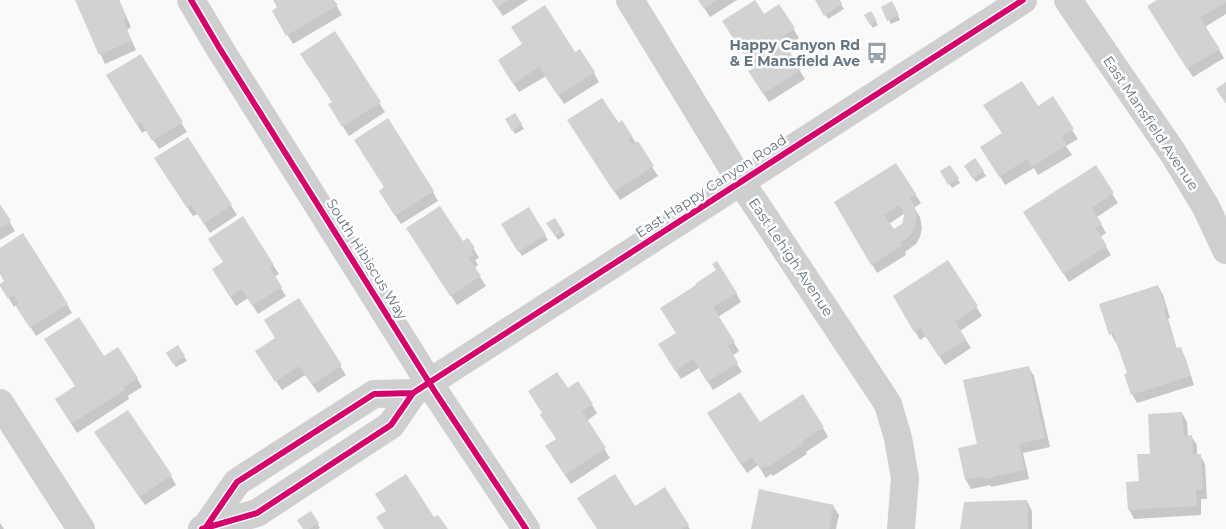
<svg xmlns="http://www.w3.org/2000/svg" width="1226" height="529" font-family="Montserrat,sans-serif">
  <style>
    .shadow { fill: #0003; fill-rule: evenodd }
    .building { fill: #d0d2d3; fill-rule: evenodd }
    .lines { fill: none; stroke-linecap: round; stroke-linejoin: round }
    .minor { stroke: #cecfd0; stroke-width: 28 }
    .tertiary { stroke: #cecfd0; stroke-width: 28 }
    .cycleway-casing { stroke: #fff; stroke-width: 9 }
    .cycleway { stroke: #d6006c; stroke-width: 6 }
    .labels { text-anchor: middle; stroke-width: 5; stroke-linejoin: round; paint-order: stroke }
    .poi-label { font-size: 14px; font-weight: bold; fill: #657683; stroke: #fff; text-anchor: end }
    .street-label { font-size: 14px; fill: #657683; stroke: #fff }
  </style>
  <rect width="100%" height="100%" fill="#f9f9f9"/>
  <path class="shadow" d="M76,0H119L131,27L127,30L136,50L105,64Z
    M274,0H333L342,15L293,44L273,11L279,8Z
    M492,0H528L503,16Z
    M699,0H737L710,17Z
    M816,0H838L844,9L828,19Z
    M1160,0H1226V14L1205,27L1224,58L1193,77L1154,16Z
    M892,3L900,20L891,24L882,7Z
    M779,6L799,38L785,47L805,79L769,102L755,81L763,16Z
    M870,12L878,25L873,28L865,15Z
    M335,33L385,112L349,136L335,114Z
    M575,54L594,73L599,82L564,104L546,76L519,92L504,70Z
    M141,56L187,132L159,149L147,130L142,133L108,76Z
    M1038,107L1072,130L1078,139L1066,146L1072,155L1038,175L1034,168L1005,185L982,147L1003,134Z
    M515,115L524,129L515,134L507,120Z
    M622,122L658,176L620,200L574,129L618,125Z
    M187,138L237,215L210,233L198,214L193,216L161,168Z
    M975,160L986,176L976,182L968,170Z
    M950,167L960,183L952,188L942,172Z
    M1095,167L1118,203L1097,217L1106,233L1100,237L1111,255L1069,282L1030,221Z
    M433,192L438,201L401,224L385,200Z
    M915,194L921,203L914,208L920,217L922,228L920,237L916,244L905,252L906,255L877,273L835,202ZM905,213L903,223L894,231L889,224Z
    M0,206L15,231L0,240Z
    M528,209L548,240L522,256L502,225Z
    M554,219L565,235L558,240L548,224Z
    M413,237L462,243L468,239L479,258L475,260L478,265L474,268L486,286L457,305Z
    M0,249L67,304L72,313L36,336L17,305L14,307L1,285L6,281L0,273Z
    M947,262L982,316L960,331L971,348L945,365L926,336L920,340L894,297Z
    M273,265L279,274L274,277L286,296L258,314L248,298L236,306L219,279Z
    M1158,286L1163,295L1170,318L1168,319L1177,349L1180,348L1185,357L1194,385L1137,403L1132,394L1129,373L1118,342L1116,343L1111,334Z
    M736,293L741,302L718,317L739,351L732,356L742,372L713,390L699,368L681,379L665,354L677,334L662,309Z
    M277,339L340,366L346,375L318,393L305,375L282,390L262,360Z
    M178,347L187,361L176,367L167,353Z
    M104,358L137,378L142,387L128,396L129,399L77,433L62,409L76,387Z
    M1028,367L1034,376L1050,447L1023,453L1029,479L991,487L990,485L971,489L966,480L959,449L979,445Z
    M578,383L597,413L587,421L610,458L571,484L552,456L557,440L543,414L568,390Z
    M1182,413L1187,422L1188,437L1191,436L1197,445V455H1200L1205,464L1207,499H1201V515L1134,519L1129,509L1151,455Z
    M714,423L823,428L828,437L806,452L807,454L773,476L771,474L766,478L758,465L747,473Z
    M101,441L171,476L176,485L145,505Z
    M665,489L690,529H597L635,508Z
    M1027,501L1032,511V529H961Z
    M833,506L839,515L836,529H752Z
    M311,512L320,528L318,529H304Z
    M0,523L4,529H0Z"/>
  <path class="building" d="M75,0H119L127,18L123,20L132,41L99,55Z
    M273,0H334L338,5L286,36L272,11L277,7Z
    M492,0H509L497,8Z
    M698,0H717L704,9Z
    M755,0L764,14L779,4L795,28L781,38L801,70L763,94L748,71L753,69L722,21Z
    M815,0H840L842,4L824,16Z
    M1157,0H1226V2L1200,18L1220,49L1187,69L1147,6Z
    M892,1L899,15L887,21L881,7Z
    M545,5L575,52L580,49L595,72L558,96L539,67L513,84L498,60L522,44L511,27Z
    M871,11L877,21L870,25L864,15Z
    M335,31L381,102L342,127L328,104L332,102L300,54Z
    M141,54L183,122L152,141L141,122L136,124L106,75Z
    M1022,81L1038,106L1053,96L1074,129L1062,136L1067,145L1032,167L1027,159L999,177L980,147L1002,133L983,105Z
    M1226,82V104L1216,89Z
    M602,98L619,123L622,120L632,136L629,139L632,145L638,141L654,166L614,192L567,120Z
    M515,113L522,124L512,131L505,119Z
    M388,118L434,191L395,216L379,191L384,187L354,140Z
    M188,137L232,205L204,224L191,205L187,208L154,158Z
    M975,158L984,171L973,179L964,166Z
    M896,163L916,194L910,198L914,205L917,215L915,227L910,236L901,242L902,246L871,265L834,202ZM899,205L902,209L904,216L902,224L894,229L884,215Z
    M950,165L959,178L948,185L940,171Z
    M1096,165L1114,193L1092,208L1102,224L1096,228L1107,246L1063,274L1023,212Z
    M0,204L11,221L0,228Z
    M440,206L463,241L468,238L475,248L471,250L474,255L469,258L481,276L450,296L406,228Z
    M529,207L546,235L518,252L501,224Z
    M243,216L274,265L270,268L282,287L252,306L242,289L230,297L212,269L223,262L208,239Z
    M555,218L563,231L555,236L546,223Z
    M23,233L68,304L30,328L15,305L18,303L14,295L8,299L0,286V284L4,281L0,274V248Z
    M948,260L978,306L955,322L966,339L939,357L920,328L914,332L893,296Z
    M717,261L737,293L713,307L735,342L728,346L738,363L707,382L693,359L675,371L658,344L676,333L660,308L696,285L695,284L716,270L712,264Z
    M1158,285L1166,309L1164,310L1176,348L1181,347L1190,376L1131,395L1124,374L1127,373L1113,333L1109,335L1099,304Z
    M299,298L342,365L312,385L299,366L275,382L255,351L275,338L264,320Z
    M79,317L104,356L118,347L138,378L124,387L125,390L71,424L55,399L75,386L44,339Z
    M178,345L185,356L173,364L166,353Z
    M1029,366L1045,438L1019,444L1025,470L984,479V476L965,480L958,448L977,444L963,380Z
    M557,372L568,388L578,381L593,404L582,411L606,448L565,475L545,446L556,439L540,415L542,413L528,391Z
    M740,392L760,422L803,394L824,427L801,442L803,444L766,468L765,466L760,469L752,457L741,465L707,413Z
    M128,410L172,475L139,497L94,432Z
    M1182,412L1184,436L1192,435L1193,454H1201L1203,490H1196L1197,506L1128,510L1126,482L1139,481L1137,454H1150L1148,414Z
    M406,474L434,517L438,515L448,529H384L376,517L386,511L375,494Z
    M615,474L635,506L665,487L689,525L682,529H597L577,498Z
    M759,489L834,505L829,529H751Z
    M1027,500L1028,529H960L964,502Z
    M311,511L319,523L309,529H303L297,520Z"/>
  <g class="lines">
    <path class="minor" d="M191,0L220,49L437,395L526,529
      M630,0L741,182L888,404L898,438L905,478L901,529
      M1068,0L1173,153L1206,207L1226,250
      M0,403L81,529"/>
    <path class="tertiary" d="M206,527L237,482L374,394L413,393
      M202,529L257,513L391,425L413,393L1023,0"/>
    <g class="cycleway-casing">
      <path id="cycleway" d="M191,0L220,49L437,395L526,529
        M206,527L237,482L374,394L413,393
        M202,529L257,513L391,425L413,393L1023,0"/>
    </g>
    <use href="#cycleway" class="cycleway"/>
  </g>
  <defs>
    <g id="bus-bare" transform="scale(1.725)"><path d="M-5-6H5V4H4V6H2V4H-2V6H-4V4H-5ZM-3.5-4V0h7V-4ZM-3.5 1.2v1.5H-2V1.2ZM2 1.2v1.5H3.5V1.2Z" fill="#99a4ac" stroke="#fff" stroke-width="2.5" paint-order="stroke"/></g>
  </defs>
  <g fill-rule="evenodd">
    <use href="#bus-bare" x="877" y="53"/>
  </g>
  <g class="labels">
    <g class="poi-label">
      <text x="860" y="50">Happy Canyon Rd<tspan x="860" dy="16">&amp; E Mansfield Ave</tspan></text>
    </g>
    <g class="street-label">
      <text transform="translate(1151 123) rotate(56)" y="5">East Mansfield Avenue</text>
      <text transform="translate(711 186) rotate(-33)" y="5">East Happy Canyon Road</text>
      <text transform="translate(791 257) rotate(56)" y="5">East Lehigh Avenue</text>
      <text transform="translate(367 259) rotate(58)" y="5">South Hibiscus Way</text>
    </g>
  </g>
</svg>
